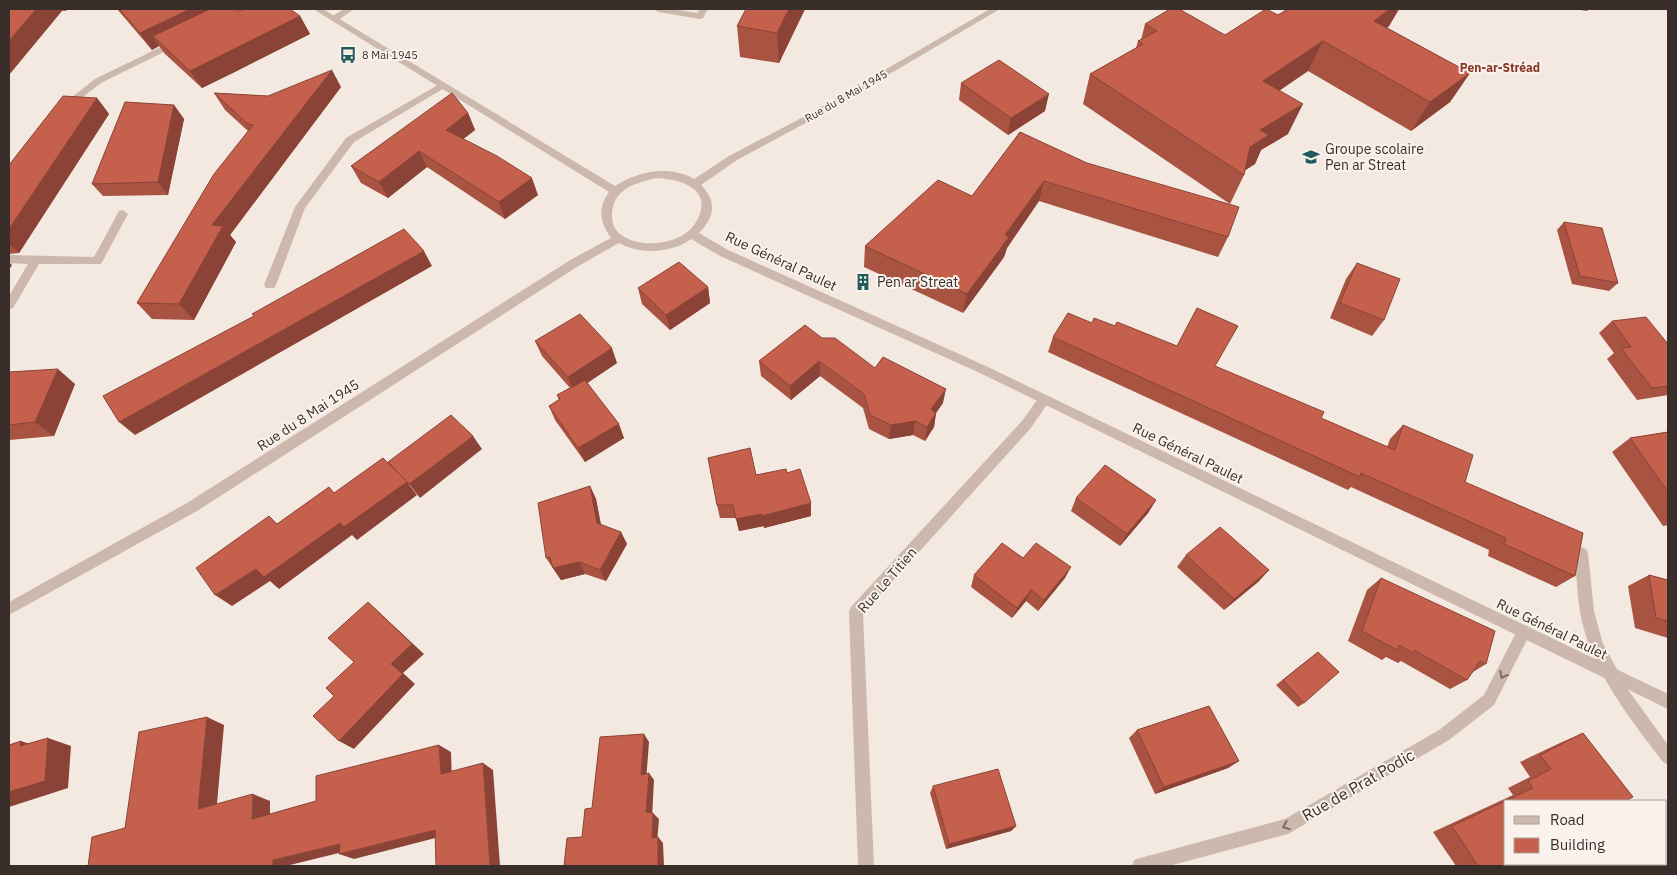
<svg xmlns="http://www.w3.org/2000/svg" width="1677" height="875" font-family="'IBM Plex Sans',sans-serif">
  <style>
    .lines { fill: none; stroke-linecap: round; stroke-linejoin: round }
    .service { fill: #ccb8ac; fill-rule: evenodd }
    .minor { fill: #ccb8ac; fill-rule: evenodd }
    .tertiary { fill: #ccb8ac; fill-rule: evenodd }
    .wall { fill: #a95342 }
    .shaded-wall { fill: #8a4336 }
    .building { fill: #c5604d; stroke: #8a4336 }
    .oneway { stroke: #7c6c65 }
    .labels { text-anchor: middle; stroke-width: 4; stroke-linejoin: round; paint-order: stroke }
    .far-poi-label { font-size: 11px; fill: #3a2e2b; stroke: #faf3ed; text-anchor: start }
    .far-street-label { font-size: 11px; fill: #3a2e2b; stroke: #faf3ed }
    .far-neighbourhood-label { font-size: 12px; font-weight: bold; fill: #893424; stroke: #faf3ed }
    .poi-label { font-size: 14px; fill: #3a2e2b; stroke: #faf3ed; text-anchor: start }
    .street-label { font-size: 14px; fill: #3a2e2b; stroke: #faf3ed }
    .near-street-label { font-size: 16px; fill: #3a2e2b; stroke: #faf3ed }
  </style>
  <rect width="100%" height="100%" fill="#f3e9e1"/>
  <g class="lines">
    <path class="service" d="M123,210L128,214L101,264H39L13,308L9,309V296L28,264L9,263V255L94,257L119,211Z
      M1581,547L1586,549L1588,553L1594,611L1603,644L1629,691L1668,745V765L1663,762C1631,720 1595,675 1582,622C1577,600 1577,576 1574,553L1576,549Z"/>
    <path class="minor" d="M344,9H354L337,21H331V17Z
      M654,9H673L697,13L700,9H708L703,18L700,19L658,12Z
      M177,39L180,40V44L101,83L66,110L63,111L58,108L95,79Z
      M443,82L448,85L446,87L354,142L305,208L276,285L274,288H266L264,285L295,207L346,138Z
      M1044,395L1048,396L1050,400L1030,429L863,614L874,866H858L849,612L851,607L1022,421L1040,396Z
      M1524,625L1529,627L1531,632L1494,705L1449,740L1288,834L1169,866H1132L1134,860L1140,858L1285,819L1439,730L1484,695L1519,627Z"/>
    <path class="tertiary" d="M313,9H323L615,186C639,171 669,165 694,179L729,156L807,115L990,9H1000L813,119L737,160L701,185C717,201 715,217 699,233L728,250L988,367L1668,694V709L980,373L720,256L691,239C672,253 640,255 619,243L580,265L197,511L9,615V602L187,503L572,259L611,238C600,222 597,209 609,192ZM656,178C682,179 715,190 696,222C683,245 640,250 620,234C615,230 612,223 612,217C612,189 633,184 656,178Z"/>
  </g>
  <path class="wall" d="M9,9H67L66,11Z
    M117,9H235L239,11L300,16L310,34L202,88L165,54L159,46L152,50Z
    M805,9L779,63L740,57L737,26Z
    M1288,9H1399L1389,26L1387,28L1470,73L1450,102L1411,131L1308,71L1279,90L1288,134L1261,150L1255,164L1245,170L1244,175L1230,204L1083,104L1090,74L1136,48L1138,41L1141,40L1145,24L1225,35L1278,15Z
    M1574,9H1589L1587,11Z
    M961,83L1045,111L1008,135L959,100Z
    M341,87L230,235L236,242L194,320L152,319L137,303L248,131L225,110L214,93L268,96Z
    M97,98L109,114L19,253L9,254V165Z
    M174,105L184,119L168,195L103,196L92,184Z
    M468,113L475,130L463,139L538,195L505,219L427,167L388,198L361,183L351,166Z
    M1020,132L1228,237L1218,257L1039,201L1007,248L1004,257L963,313L864,267L865,246L972,196Z
    M1564,222L1618,283L1609,291L1572,284L1557,230Z
    M1357,263L1384,320L1372,336L1330,318L1346,279Z
    M708,287L710,303L670,330L642,304L638,288Z
    M1612,321L1668,344V395L1637,400L1607,359L1614,353L1599,333Z
    M1092,323L1115,326L1215,366L1321,418L1387,447L1390,439L1403,425L1465,482L1575,576L1556,587L1488,556L1489,550L1351,487L1348,490L1048,352L1053,337Z
    M822,338L875,368L943,403L936,413L934,427L925,441L913,435L889,439L869,429L863,408L820,376L791,400L761,376L759,361Z
    M535,341L617,363L587,383L624,438L585,462L555,420L549,406L559,400L557,395L570,388L542,356Z
    M9,372L75,384L54,436L9,440Z
    M1668,432V525L1663,526L1612,452L1630,438Z
    M787,473L811,503V516L764,528V526L739,531L736,518H720L717,505L756,475Z
    M590,486L596,499L601,525L621,532L627,544L606,581L585,574L561,580L546,558Z
    M1076,498L1156,500L1148,513L1120,546L1071,511Z
    M1186,555L1269,570L1258,582L1224,610L1177,567Z
    M1023,558L1065,578L1038,611L1026,601L1012,618L971,587L974,575Z
    M1649,575L1668,580V638L1635,628L1628,586Z
    M1381,578L1486,664L1473,672L1467,680L1450,689L1401,661L1398,663L1386,657L1382,660L1348,641L1367,590Z
    M1318,652L1304,703L1298,707L1276,685Z
    M1137,730L1239,761L1228,768L1155,794L1129,738Z
    M1583,733L1633,797L1506,801L1539,866H1456L1433,832L1513,795L1508,788L1530,777L1520,762L1562,742Z
    M933,786L1016,826L1011,831L946,849L930,793Z"/>
  <path class="shaded-wall" d="M36,9H60L62,11L9,75V41Z
    M190,9H227L153,36L159,46L152,50L140,33Z
    M789,9H805L779,63L777,33Z
    M1390,9H1399L1389,26L1358,51L1374,21Z
    M300,16L310,34L235,72L202,88L190,71Z
    M1323,41L1308,71L1250,111L1263,81Z
    M332,70L341,87L230,235L236,242L194,320L179,304L212,225Z
    M1470,73L1450,102L1411,131L1430,102Z
    M1049,94L1045,111L1008,135L1011,118Z
    M97,98L109,114L19,253L9,244V229Z
    M1303,104L1288,134L1261,150L1255,164L1241,173L1250,147L1260,130Z
    M174,105L184,119L168,195L158,182Z
    M468,113L475,130L453,147L446,130Z
    M419,151L427,167L388,198L379,182Z
    M532,178L538,195L505,219L499,202Z
    M1044,181L1039,201L1007,248L1004,257L963,313L967,294L1005,235Z
    M424,251L432,266L135,435L119,422Z
    M9,262L12,265L9,270Z
    M708,287L710,303L670,330L666,315Z
    M612,348L617,363L574,392L568,377Z
    M819,361L820,376L791,400L790,386Z
    M58,369L75,384L54,436L35,422Z
    M946,389L943,403L936,413L934,427L925,441L927,427L931,409Z
    M915,421L913,435L889,439L891,425Z
    M619,424L624,438L585,462L578,448Z
    M473,436L482,449L420,498L409,484Z
    M407,482L417,495L357,540L352,535L279,589L270,581L232,606L215,595L256,569L340,523Z
    M590,486L596,499L603,536L597,523Z
    M1156,500L1148,513L1120,546L1127,534Z
    M811,503V516L764,528L762,516Z
    M762,514L764,526L739,531L736,519Z
    M621,532L627,544L606,581L600,570Z
    M579,562L585,574L561,580L553,568Z
    M1071,567L1065,578L1038,611L1044,600Z
    M1269,570L1258,582L1224,610L1234,599Z
    M1031,590L1026,601L1012,618L1017,608Z
    M368,602L424,654L403,673L415,684L354,749L339,741L391,664Z
    M207,717L224,725L216,815L198,809Z
    M644,734L649,742L646,782L641,775Z
    M48,738L71,746L68,788L9,807V792Z
    M21,741L44,749L20,746Z
    M439,745L451,752L452,781L441,774Z
    M1239,761L1228,768L1155,794L1164,787Z
    M483,763L493,770L500,866H490Z
    M649,773L654,780L652,818L646,812Z
    M253,794L270,801V825L252,819Z
    M653,813L659,819L657,843L652,838Z
    M1016,826L1011,831L946,849L949,844Z
    M435,830L447,835L354,859L339,854Z
    M658,837L663,843L664,866H658Z
    M340,844L355,849L290,865V866H273V860Z"/>
  <path class="building" d="M9,9H36L9,41Z
    M119,9H190L140,33Z
    M210,9H235L239,11L244,9H290L300,16L190,71L153,36Z
    M746,9H789L777,33L737,26Z
    M1170,9H1179L1225,35L1266,9L1278,15L1288,9H1390L1374,21L1470,73L1430,102L1323,41L1263,81L1303,104L1260,130L1269,135L1250,147L1244,175L1090,74L1143,44L1138,41L1157,31L1145,24Z
    M999,60L1049,94L1011,118L961,83Z
    M332,70L212,225L223,226L179,304L137,303L214,174L253,125L248,124L214,93L268,96Z
    M452,93L468,113L446,130L497,156L532,178L499,202L419,151L379,182L351,166Z
    M63,96L97,98L9,229V165Z
    M125,102L174,105L158,182L92,184Z
    M1020,132L1087,163L1239,207L1228,237L1044,181L1005,235L1009,237L967,294L865,246L938,180L972,196Z
    M1564,222L1602,228L1618,283L1580,276Z
    M404,229L424,251L119,422L103,396L254,316L252,314Z
    M679,262L708,287L666,315L638,288Z
    M1357,263L1400,279L1384,320L1340,303Z
    M1197,308L1238,326L1215,366L1324,412L1321,418L1395,450L1403,425L1473,455L1465,482L1583,533L1575,576L1504,544L1506,538L1361,473L1360,477L1053,337L1068,313L1092,323L1094,318L1115,326L1117,322L1177,346Z
    M580,314L612,348L568,377L535,341Z
    M1646,317L1668,344V386L1652,388L1621,348L1631,347L1612,321Z
    M805,325L822,338H835L875,368L883,357L946,389L931,409L936,413L927,427L915,421L891,425L870,415L864,394L819,361L790,386L759,361Z
    M58,369L35,422L9,425V372Z
    M585,380L619,424L578,448L549,406L560,399L557,395Z
    M451,415L473,436L409,484L388,462Z
    M1668,432V492L1630,438Z
    M750,448L756,475L786,469L787,473L800,469L811,503L762,516V514L736,519L733,505H717L708,458Z
    M383,458L407,482L344,527L340,523L264,577L256,569L215,595L196,568L269,516L277,524L329,487L334,493Z
    M1105,465L1156,500L1127,534L1076,498Z
    M590,486L597,523L621,532L600,570L579,562L553,568L550,557L546,558L538,503Z
    M1220,527L1269,570L1234,599L1186,555Z
    M1002,543L1023,558L1036,543L1071,567L1044,600L1031,590L1017,608L974,575Z
    M1649,575L1668,580V621L1656,618Z
    M1381,578L1495,631L1486,664L1480,661L1467,680L1414,650L1413,653L1399,645L1397,650L1362,631Z
    M368,602L412,644L391,664L403,674L339,741L313,716L334,696L326,688L354,662L328,638Z
    M1318,652L1339,672L1304,703L1283,680Z
    M1209,706L1239,761L1164,787L1137,730Z
    M207,717L198,809L253,794L252,819L316,801V776L439,745L441,774L483,763L490,866H436L435,830L339,854L340,844L273,860V866H88L92,837L125,828L139,732Z
    M1583,733L1633,797L1625,801H1506V864H1544L1539,866H1478L1452,826L1533,788L1528,781L1551,769L1540,755Z
    M644,734L641,775L649,773L646,812L653,813L652,838L658,837V866H564L567,838L582,837L585,809L592,808L600,737Z
    M48,738L45,781L9,792V745L21,741L20,746Z
    M998,769L1016,826L949,844L933,786Z"/>
  <defs><path id="oneway-chevron" d="M-2-3.5L2.5 0L-2 3.5" fill="none" stroke-width="1.6" stroke-linecap="round" stroke-linejoin="round" transform="scale(1.25)"/></defs>
  <g class="oneway">
    <use href="#oneway-chevron" transform="translate(1503 675) rotate(119)"/>
    <use href="#oneway-chevron" transform="translate(1286 826) rotate(158)"/>
  </g>
  <defs>
    <g id="bus-bare" transform="scale(1.35)"><path d="M-5-6H5V4H4V6H2V4H-2V6H-4V4H-5ZM-3.5-4V0h7V-4ZM-3.5 1.2v1.5H-2V1.2ZM2 1.2v1.5H3.5V1.2Z" fill="#205c5b" stroke="#faf3ed" stroke-width="2.5" paint-order="stroke"/></g>
    <g id="school-bare" transform="scale(1.35)"><path d="M0-5L7-2L0 1L-7-2ZM-4 1L0 2.5L4 1V4Q0 6-4 4Z" fill="#205c5b" stroke="#faf3ed" stroke-width="2.5" paint-order="stroke"/></g>
    <g id="building-bare" transform="scale(1.35)"><path d="M-4-6H4V6H1V3H-1V6H-4ZM-2.5-4.3h1.7v1.8h-1.7ZM.8-4.3h1.7v1.8H.8ZM-2.5-1h1.7V.8h-1.7ZM.8-1h1.7V.8H.8Z" fill="#205c5b" stroke="#faf3ed" stroke-width="2.5" paint-order="stroke"/></g>
  </defs>
  <g fill-rule="evenodd">
    <use href="#bus-bare" x="348" y="55"/>
    <use href="#school-bare" x="1311" y="157"/>
    <use href="#building-bare" x="863" y="282"/>
  </g>
  <g class="labels">
    <g class="far-poi-label">
      <text x="362" y="59">8 Mai 1945</text>
    </g>
    <g class="far-street-label">
      <text transform="translate(846 96) rotate(-30)" y="4">Rue du 8 Mai 1945</text>
    </g>
    <g class="far-neighbourhood-label">
      <text x="1500" y="72">Pen-ar-Stréad</text>
    </g>
    <g class="poi-label">
      <text x="1325" y="154">Groupe scolaire<tspan x="1325" dy="16">Pen ar Streat</tspan></text>
      <text x="877" y="287">Pen ar Streat</text>
    </g>
    <g class="street-label">
      <text transform="translate(781 261) rotate(25)" y="5">Rue Général Paulet</text>
      <text transform="translate(308 415) rotate(-33)" y="5">Rue du 8 Mai 1945</text>
      <text transform="translate(1188 453) rotate(26)" y="5">Rue Général Paulet</text>
      <text transform="translate(887 580) rotate(-49)" y="5">Rue Le Titien</text>
      <text transform="translate(1552 629) rotate(26)" y="5">Rue Général Paulet</text>
    </g>
    <g class="near-street-label">
      <text transform="translate(1358 785) rotate(-30)" y="6">Rue de Prat Podic</text>
    </g>
  </g>
  <rect width="1677" height="875" fill="none" stroke="#3a2e2b" stroke-width="20"/>
  <rect x="1504" y="800" width="162" height="65" fill="#faf3ed" stroke="#ada49f"/>
  <rect x="1514" y="816" width="25" height="8" fill="#ccb8ac" stroke="#ada49f"/>
  <text x="1550" y="825" font-size="15" fill="#3a2e2b">Road</text>
  <rect x="1514" y="838" width="25" height="15" fill="#c5604d" stroke="#ada49f"/>
  <text x="1550" y="850" font-size="15" fill="#3a2e2b">Building</text>
</svg>
